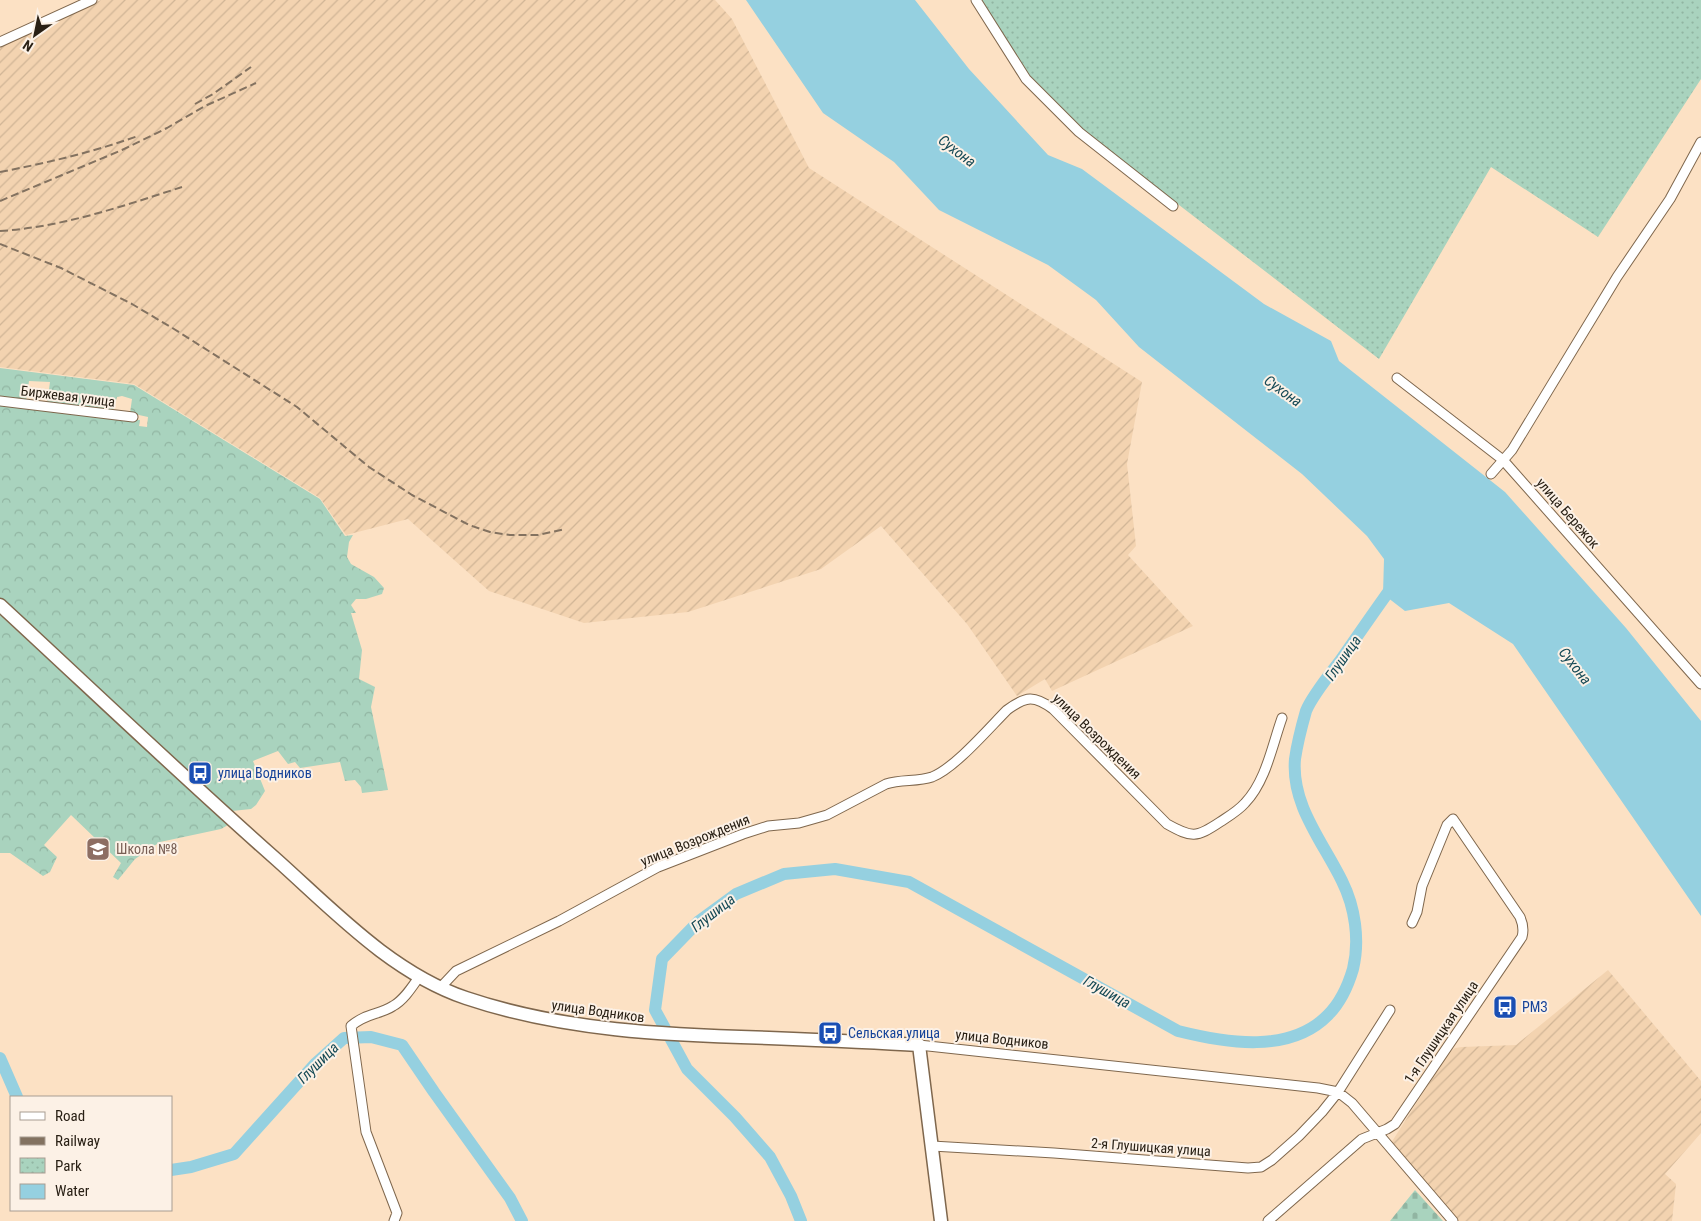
<svg xmlns="http://www.w3.org/2000/svg" width="1701" height="1221" font-family="'Roboto Condensed',sans-serif">
  <style>
    .industrial { fill: url(#industrial-furrows) }
    .forest { fill: url(#forest-crowns) }
    .cemetery { fill: url(#cemetery-stones) }
    .park { fill: url(#park-dots) }
    .water { fill: #95d0e0 }
    .lines { fill: none; stroke-linecap: round; stroke-linejoin: round }
    .river { stroke: #95d0e0; stroke-width: 12 }
    .street-casing { stroke: #7f674d; stroke-width: 11 }
    .secondary-casing { stroke: #7f674d; stroke-width: 15 }
    .street { stroke: #fff; stroke-width: 9 }
    .secondary { stroke: #fff; stroke-width: 12 }
    .rail { stroke: #837260; stroke-width: 2; stroke-dasharray: 8 4; stroke-linecap: butt }
    .labels { text-anchor: middle; stroke-width: 4; stroke-linejoin: round; paint-order: stroke }
    .street-label { font-size: 14px; fill: #292015; stroke: #fcf1e6 }
    .transit-label { font-size: 14px; fill: #164399; stroke: #fcf1e6; text-anchor: start }
    .education-label { font-size: 14px; fill: #785e54; stroke: #fcf1e6; text-anchor: start }
    .water-label { font-size: 15px; font-style: italic; fill: #154955; stroke: #fcf1e6 }
  </style>
  <defs>
    <pattern id="industrial-furrows" width="10" height="10" patternUnits="userSpaceOnUse" patternTransform="scale(1.25)"><rect width="10" height="10" fill="#f3d3b0"/><path d="M-1 1l2-2M0 10L10 0M9 11l2-2" fill="none" stroke="#d0b596"/></pattern>
    <pattern id="forest-crowns" width="20" height="18" patternUnits="userSpaceOnUse" patternTransform="scale(1.25)"><rect width="20" height="18" fill="#a9d3be"/><path d="M2 6a3 3 0 1 1 6 0M12 15a3 3 0 1 1 6 0" fill="none" stroke="#91b5a2"/></pattern>
    <pattern id="cemetery-stones" width="16" height="16" patternUnits="userSpaceOnUse" patternTransform="scale(1.25)"><rect width="16" height="16" fill="#a9d3be"/><path d="M2 7V4a2 2 0 0 1 4 0v3zM10 15v-3a2 2 0 0 1 4 0v3z" fill="#91b5a2"/></pattern>
    <pattern id="park-dots" width="8" height="8" patternUnits="userSpaceOnUse" patternTransform="scale(1.25)"><rect width="8" height="8" fill="#a9d3be"/><path d="M2 2h.1M6 6h.1" fill="none" stroke="#91b5a2" stroke-width="1.8" stroke-linecap="round"/></pattern>
  </defs>
  <rect width="100%" height="100%" fill="#fce1c4"/>
  <path class="industrial" d="M101,0H715L732,19L809,168L1142,382L1127,464L1136,546L1128,555L1193,626L1052,691L1045,679L1017,696L967,624L881,526L821,569L688,612L584,623L489,591L408,519L346,535L320,498L134,384L0,367V47Z
    M1608,970L1701,1081V1133L1665,1174L1676,1184L1672,1221H1458L1391,1143L1448,1054L1455,1048L1462,1047L1516,1045Z"/>
  <path class="forest" d="M0,368L134,385L320,499L345,536L353,535L349,542L347,557L351,564L374,577L384,588L382,594L366,599H356L351,605L356,613H351L362,650L359,679L375,687L371,707L388,790L362,793L361,787L355,780L345,781L340,762L300,768L295,762L288,764L278,751L253,761L265,791L256,805L251,809L232,811L0,598V404L140,420L139,426L147,427L148,417L130,413L132,399L122,396L117,397L113,411L47,404L50,382L29,381L26,401L0,398Z
    M0,615L228,825L221,829L160,842L135,859L118,880L113,877L121,863L71,815L44,845L57,857L50,872L43,876L10,853H0Z"/>
  <path class="cemetery" d="M1415,1190L1443,1221H1390Z"/>
  <path class="park" d="M982,0H1701V79L1598,237L1491,167L1379,359L1083,131L1033,84Z"/>
  <path class="water" d="M746,0H915L969,69L1048,155L1082,169L1264,304L1331,341L1339,361L1505,492L1626,628L1701,721V916L1513,644L1449,603L1405,611L1383,594L1384,559L1367,536L1302,474L1139,347L1096,300L1048,265L939,210L894,162L823,113Z"/>
  <g class="lines">
    <path class="river" d="M0,1058L17,1097
      M171,1170L191,1167L234,1154L315,1064L344,1038L371,1037L402,1045L434,1092L510,1198L522,1221
      M801,1221L791,1196L770,1157L735,1117L687,1069L655,1010L662,959L699,921L736,894L784,874L835,869L909,882L1178,1031C1226,1043 1290,1054 1328,1015C1341,1002 1348,986 1353,969C1360,940 1355,907 1342,881C1323,842 1291,805 1295,759C1297,745 1302,725 1306,711C1312,696 1330,674 1340,661C1358,635 1376,609 1394,584"/>
    <g class="street-casing">
      <path id="street" d="M976,0L1026,79L1079,132L1173,206
        M0,42L92,0
        M1397,378L1503,460L1701,684
        M0,401L133,417
        M1491,474L1512,450L1617,277L1670,199L1701,142
        M440,988L456,971L559,921L658,867L743,834L768,826L799,823L827,815L886,784C901,779 917,782 932,777C955,768 989,728 1007,710C1026,696 1034,695 1053,709L1167,824C1192,838 1196,838 1220,822C1229,816 1238,811 1245,803C1266,781 1272,746 1282,718
        M919,1045L1318,1088L1338,1092L1352,1103L1453,1221
        M932,1146L1054,1153L1248,1168L1261,1167L1272,1160L1299,1136L1322,1112L1338,1092L1390,1010
        M394,1221L397,1213L366,1132L351,1026C366,1013 379,1015 393,1006C404,1000 412,987 419,977
        M1268,1221L1362,1139L1387,1129L1395,1124L1522,937C1524,930 1523,924 1520,917L1453,819L1447,825L1422,886L1417,912L1412,923"/>
    </g>
    <g class="secondary-casing">
      <path id="secondary" d="M0,605C92,690 183,777 277,860C334,911 392,973 466,998C564,1031 667,1035 769,1038C819,1040 869,1042 919,1045L941,1221"/>
    </g>
    <use href="#street" class="street"/>
    <use href="#secondary" class="secondary"/>
    <path class="rail" d="M195,104L213,94L251,67
      M0,172C47,163 93,152 138,136
      M0,201L122,150L167,128L205,106L256,83
      M0,231C63,227 123,206 182,187
      M0,244L61,268L132,304L174,329L297,407L369,467L412,495L469,525L490,532L510,535H538L565,529"/>
  </g>
  <defs>
    <g id="bus-square" transform="scale(1.25)"><rect x="-9" y="-9" width="18" height="18" rx="4" fill="#1a4fb4" stroke="#fcf1e6"/><path d="M-5-6H5V4H4V6H2V4H-2V6H-4V4H-5ZM-3.5-4V0h7V-4ZM-3.5 1.2v1.5H-2V1.2ZM2 1.2v1.5H3.5V1.2Z" fill="#fff"/></g>
    <g id="school-square" transform="scale(1.25)"><rect x="-9" y="-9" width="18" height="18" rx="4" fill="#8d6e63" stroke="#fcf1e6"/><path d="M0-5L7-2L0 1L-7-2ZM-4 1L0 2.5L4 1V4Q0 6-4 4Z" fill="#fff"/></g>
  </defs>
  <g fill-rule="evenodd">
    <use href="#bus-square" x="200" y="773"/>
    <use href="#school-square" x="98" y="849"/>
    <use href="#bus-square" x="1505" y="1007"/>
    <use href="#bus-square" x="830" y="1033"/>
  </g>
  <g class="labels">
    <g class="street-label">
      <text transform="translate(68 396) rotate(7)" y="5">Биржевая улица</text>
      <text transform="translate(1568 513) rotate(49)" y="5">улица Бережок</text>
      <text transform="translate(1097 736) rotate(44)" y="5">улица Возрождения</text>
      <text transform="translate(695 840) rotate(-22)" y="5">улица Возрождения</text>
      <text transform="translate(598 1011) rotate(8)" y="5">улица Водников</text>
      <text transform="translate(1441 1032) rotate(-56)" y="5">1-я Глушицкая улица</text>
      <text transform="translate(1002 1039) rotate(6)" y="5">улица Водников</text>
      <text transform="translate(1151 1147) rotate(4)" y="5">2-я Глушицкая улица</text>
    </g>
    <g class="transit-label">
      <text x="218" y="778">улица Водников</text>
      <text x="1522" y="1012">РМЗ</text>
      <text x="848" y="1038">Сельская улица</text>
    </g>
    <g class="education-label">
      <text x="116" y="854">Школа №8</text>
    </g>
    <g class="water-label">
      <text transform="translate(957 151) rotate(37)" y="5">Сухона</text>
      <text transform="translate(1283 391) rotate(36)" y="5">Сухона</text>
      <text transform="translate(1343 658) rotate(-55)" y="5">Глушица</text>
      <text transform="translate(1575 666) rotate(52)" y="5">Сухона</text>
      <text transform="translate(713 913) rotate(-38)" y="5">Глушица</text>
      <text transform="translate(1107 992) rotate(29)" y="5">Глушица</text>
      <text transform="translate(318 1063) rotate(-45)" y="5">Глушица</text>
    </g>
  </g>
  <rect x="10" y="1096" width="162" height="115" fill="#fcf1e6" stroke="#a89d92"/>
  <rect x="20" y="1112" width="25" height="8" fill="#ffffff" stroke="#a89d92"/>
  <text x="55" y="1121" font-size="15" fill="#292015">Road</text>
  <rect x="20" y="1137" width="25" height="8" fill="#837260" stroke="#a89d92"/>
  <text x="55" y="1146" font-size="15" fill="#292015">Railway</text>
  <rect x="20" y="1158" width="25" height="15" fill="url(#park-dots)" stroke="#a89d92"/>
  <text x="55" y="1171" font-size="15" fill="#292015">Park</text>
  <rect x="20" y="1184" width="25" height="15" fill="#95d0e0" stroke="#a89d92"/>
  <text x="55" y="1196" font-size="15" fill="#292015">Water</text>
  <g transform="translate(35 35) rotate(213)" stroke="#fcf1e6" stroke-width="4" paint-order="stroke">
  <path d="M0-4L9 19L0 12L-9 19Z" fill="#292015"/>
  <text y="-8" font-size="14" font-weight="bold" text-anchor="middle" fill="#292015">N</text>
  </g>
</svg>
